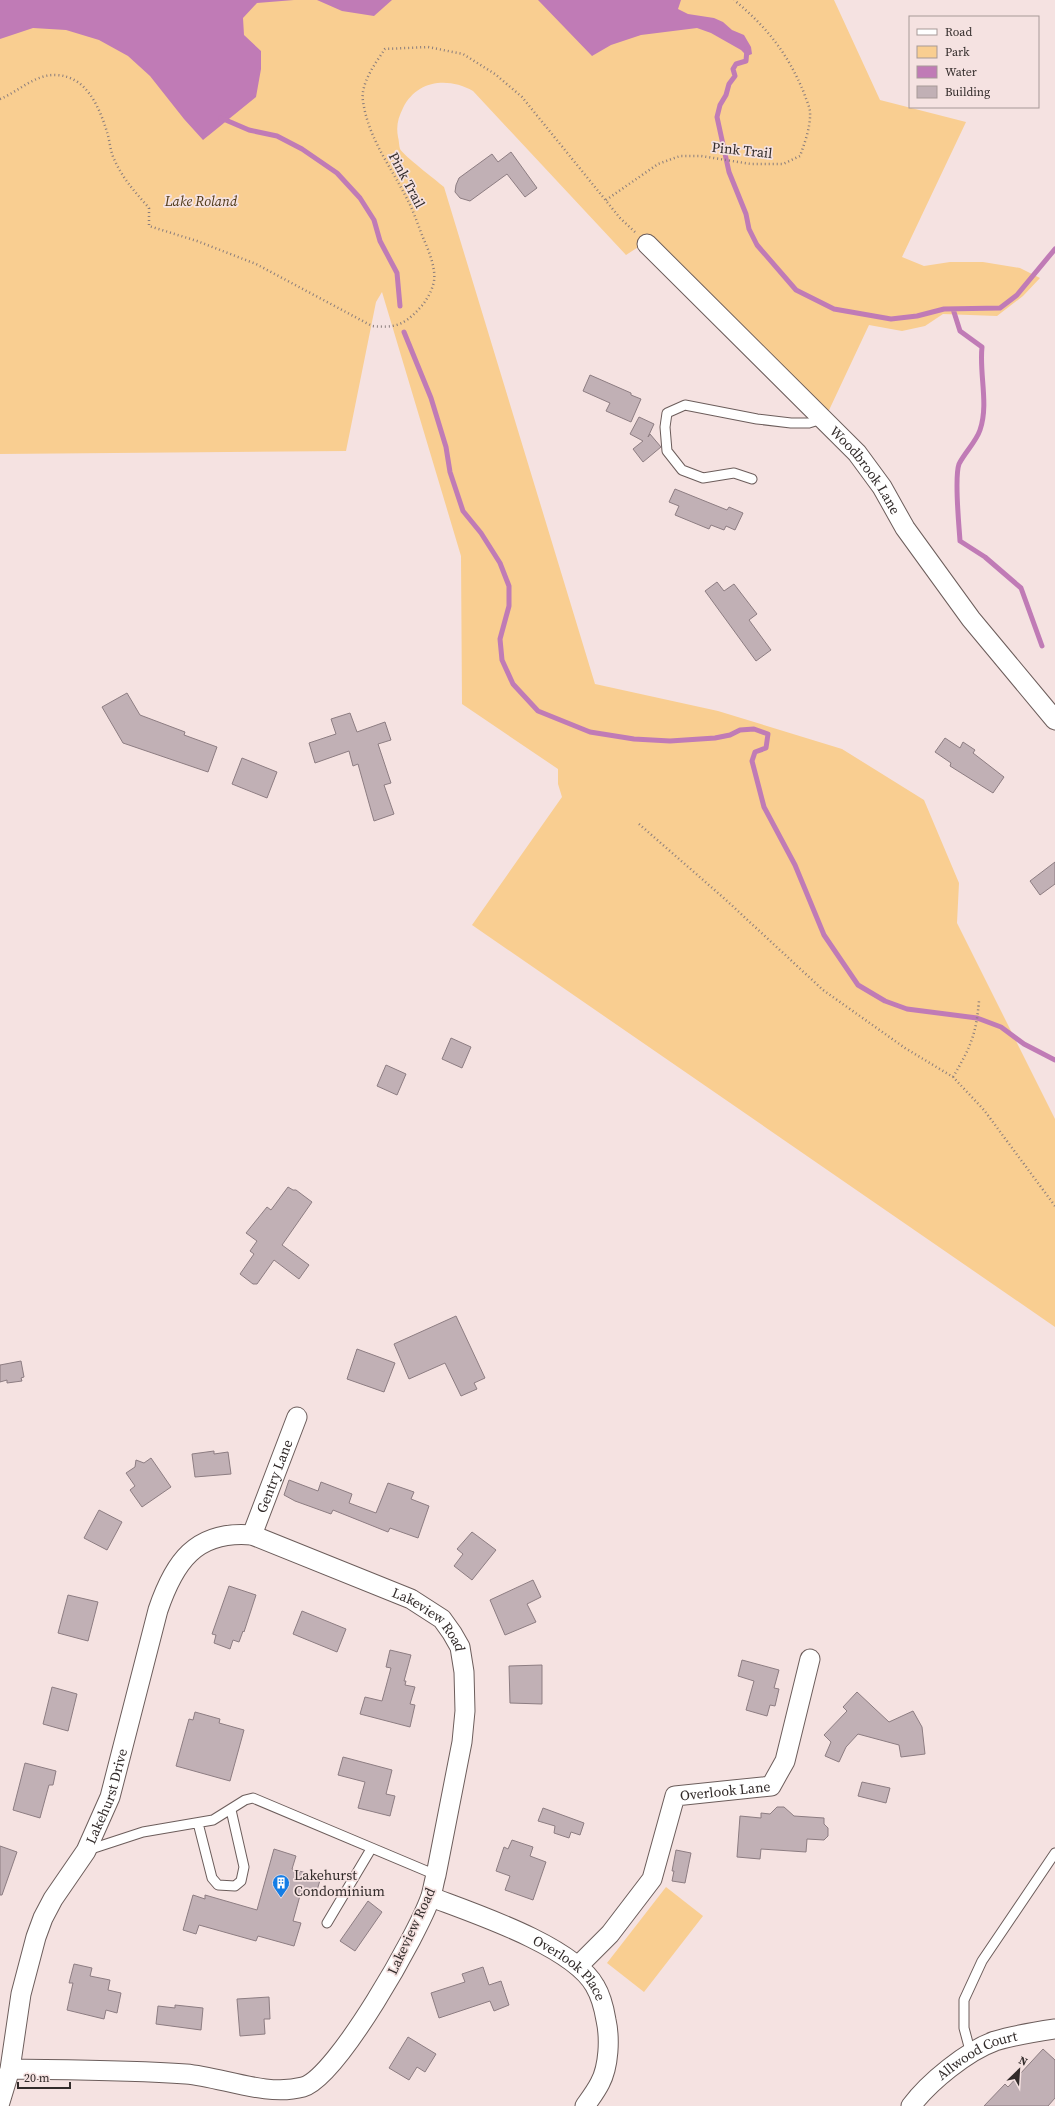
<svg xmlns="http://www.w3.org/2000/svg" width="1055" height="2106" font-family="'Source Serif 4',serif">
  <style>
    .green { fill: #f9ce91 }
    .water { fill: #c07bb6 }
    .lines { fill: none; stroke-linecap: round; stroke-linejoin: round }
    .stream { stroke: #c07bb6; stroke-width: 5 }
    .building { fill: #c1b0b5; stroke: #8d7d82 }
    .lane-casing { stroke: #6c5d5b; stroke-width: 11 }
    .street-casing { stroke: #6c5d5b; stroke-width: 21 }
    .path { stroke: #8a7d7c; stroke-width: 2.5; stroke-dasharray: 1 3; stroke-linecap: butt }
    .lane { stroke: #fff; stroke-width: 9 }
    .street { stroke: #fff; stroke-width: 19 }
    .labels { text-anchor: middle; stroke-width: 3.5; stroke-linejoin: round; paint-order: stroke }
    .street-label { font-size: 14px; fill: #322b2a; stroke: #f5e2e1 }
    .park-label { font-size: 14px; font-style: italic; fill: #4f3917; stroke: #f5e2e1 }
    .poi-label { font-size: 14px; fill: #322b2a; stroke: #f5e2e1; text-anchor: start }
  </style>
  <rect width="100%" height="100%" fill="#f5e2e1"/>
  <path class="green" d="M0,0H834L880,100L966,122L902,257L924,266L950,262H983L1020,268L1040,278L1023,296L997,316L943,314L925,326L902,331L869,325L823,423L649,240L626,255L473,91C448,77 417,80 403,108C398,118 396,126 398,137C399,140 399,146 400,149C404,156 436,180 444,187L595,684L718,711L842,749L924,800L959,883L957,923L1055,1119V1327L472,925L562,797L558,784V769L462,704L461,556L382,292L376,302L346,451L0,454Z
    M666,1887L703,1916L644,1992L607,1963Z"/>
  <path class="water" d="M0,0H294L257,3L243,18L244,35L261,51V69L256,97L203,140L184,119L150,76L128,56L99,40L66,30L33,28L0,39Z
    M317,0H392L374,16L342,11Z
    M538,0H681L678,9L688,14L714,18L723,22L732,30L744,35L751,47L752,54L747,56L741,50L711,33L697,28L641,35L611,45L592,56Z"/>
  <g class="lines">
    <path class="stream" d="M747,49L746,61L736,64L733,69L735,76L729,84L726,95L720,105L717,117L729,172L746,214L749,229L757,245L796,290L834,309L891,319L917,316L944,309L1000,308L1017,295L1055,249
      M221,118L249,130L277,136L302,149L337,173L360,198L374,220L380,241L397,273L400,306
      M953,309L960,331L982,347C979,374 989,404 980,430C976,442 965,452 959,464C954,478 959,524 960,541L985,557L1021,588L1042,646
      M404,332L431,398L446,447L450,472L463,511L481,533L500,563L509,586V606L500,639L502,660L513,684L538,711L590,732L634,739L670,741L715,738L730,735L740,730L754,729L768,734L766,748L755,752L752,761L764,807L795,865L824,935L858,985L885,1001L907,1009L977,1018L1001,1027L1024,1044L1055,1060"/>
  </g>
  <path class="building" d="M511,152L537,188L525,197L507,174L470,201L460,198L455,192L456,185L459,178L492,154L498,162Z
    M590,375L631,393V395L641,399L631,422L606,411L610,403L583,391Z
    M639,417L654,424L648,437L650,434L661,447L643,462L633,449L643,441L630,434Z
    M675,489L727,510L729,507L743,513L735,530L726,526L724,530L711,525L709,529L675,515L679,506L669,502Z
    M717,582L724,591L734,584L757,614L749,620L771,650L756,661L705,591Z
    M127,693L140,715L185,732L184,735L217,747L208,772L123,743L102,707Z
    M350,713L357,732L385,722L391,740L378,744L391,783L384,785L394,814L374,821L358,764L353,766L349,751L315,763L309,743L336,734L331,719Z
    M945,738L960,748L963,742L975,750L973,753L1004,777L993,793L950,766L951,763L935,752Z
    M242,758L277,772L267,798L232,784Z
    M1055,862V884L1040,895L1030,881Z
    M451,1038L471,1047L462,1068L442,1059Z
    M386,1065L406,1074L397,1095L377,1086Z
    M288,1187L293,1190H296L312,1202L282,1245L309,1265L299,1279L274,1260L257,1284H253L240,1274L254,1254L250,1251L257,1241L246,1233L267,1207L271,1210Z
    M456,1316L485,1378L474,1383L477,1389L461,1396L445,1363L409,1379L394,1344Z
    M357,1349L395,1363L384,1392L347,1379Z
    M21,1361L24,1377L21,1378L22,1381L7,1383V1380L0,1382V1365Z
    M214,1451V1454L228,1452L231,1474L195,1477L192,1454Z
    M151,1458L171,1487L142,1507L130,1490L135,1486L126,1473L135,1467L136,1460L144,1463Z
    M289,1480L318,1491L321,1482L352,1494L349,1503L376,1513L388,1483L414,1492L411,1499L429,1506L418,1538L390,1528L388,1532L333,1510L331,1514L295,1501L284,1495Z
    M99,1510L122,1522L107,1550L84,1538Z
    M472,1532L496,1550L472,1580L454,1566L463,1554L457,1549Z
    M533,1580L541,1597L527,1604L536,1622L505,1635L490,1600Z
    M229,1586L256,1595L244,1632L243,1631L239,1642L233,1640L230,1649L214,1643L216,1635L212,1634Z
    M68,1595L98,1602L88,1641L58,1633Z
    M302,1611L346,1629L337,1652L293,1634Z
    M390,1650L411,1655L404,1681H406L405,1685L415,1687L410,1704L415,1705L410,1727L360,1714L365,1697L382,1701L391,1668L386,1667Z
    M742,1660L779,1670L774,1688L779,1689L775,1706L770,1705L767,1716L746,1710L754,1681L738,1676Z
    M542,1665V1704L510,1703L509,1666Z
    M52,1687L77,1694L68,1731L43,1724Z
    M857,1692L889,1722L913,1711L922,1727L925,1754L901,1757L899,1745L858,1734L846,1747L839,1762L825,1756L831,1742L824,1735L847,1711L843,1707Z
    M195,1712L220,1719L219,1723L244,1730L230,1781L176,1766L189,1719L193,1720Z
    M343,1757L392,1770L386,1794L395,1796L390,1816L358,1808L365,1782L338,1775Z
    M25,1763L56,1771L53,1785H49L40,1818L13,1810Z
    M862,1782L890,1788L886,1803L858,1796Z
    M777,1807H784L794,1816L824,1818V1824L828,1828V1836L824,1840L807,1839L806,1852L761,1849L760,1859L737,1857L740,1816L761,1818V1813L770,1814Z
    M543,1808L584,1823L580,1835L571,1832L569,1838L554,1833L555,1826L538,1821Z
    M512,1840L533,1847L530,1856L546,1862L533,1900L505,1890L510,1876L496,1871L504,1847L508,1849Z
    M0,1846L17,1852L2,1895H0Z
    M274,1849L296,1856L292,1869L321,1877L315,1897L301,1892L293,1921L301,1923L294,1946L258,1936L256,1941L199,1925L196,1934L183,1930L193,1895L205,1899V1895L257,1910Z
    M676,1850L691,1853L685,1883L672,1881L674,1871H672Z
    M368,1901L382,1912L355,1951L340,1941Z
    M74,1964L92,1968L90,1976L110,1980L108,1990L121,1993L117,2013L106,2010L104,2019L67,2010L73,1983H69Z
    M483,1967L489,1985L501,1981L509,2005L494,2011L490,2001L439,2018L431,1993L465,1982L462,1974Z
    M269,1997L270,2019H264L265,2034L240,2036L237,1999Z
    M175,2005L203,2008L201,2030L156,2024L158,2006L175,2008Z
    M408,2037L436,2054L425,2072L417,2067L409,2080L389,2068Z
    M1043,2049L1055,2060V2098L1048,2106H984L1005,2084L1008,2087Z"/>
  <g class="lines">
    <g class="lane-casing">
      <path id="lane" d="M752,479L734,473L703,478L682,470L667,451L665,427L667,413L685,405L757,419L791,423H809L822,419
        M198,1823L212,1878L218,1885L235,1886L241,1881L244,1867L231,1810
        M88,1850L143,1832L213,1820L245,1800L253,1798L436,1875
        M327,1923L371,1849
        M971,2054L964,2028V2000L982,1961L1055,1853"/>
    </g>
    <g class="street-casing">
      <g id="street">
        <path id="s1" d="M647,244L857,453L882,487L905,528L971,619L1055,720"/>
        <path id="s2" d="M252,1535L297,1417"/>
        <path id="s3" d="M431,1897C473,1913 573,1946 595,1986C601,1996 604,2008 606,2020C610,2038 609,2066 600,2083C596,2091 590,2099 585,2106"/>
        <path id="s4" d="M578,1966L610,1934L652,1879L675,1796L771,1786L785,1761L810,1659"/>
        <path id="s5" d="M0,2102L10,2069L21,1994L36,1937L43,1918L53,1899L86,1851L110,1797L158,1610C174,1563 195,1530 252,1535L411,1599L442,1619L452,1633L460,1647L464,1672L465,1711L462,1742L436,1875C434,1882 433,1889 431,1896C419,1932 337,2078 303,2087C266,2097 222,2077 186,2074C128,2070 69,2070 10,2069"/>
        <path id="s6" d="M911,2106C929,2082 967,2051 995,2041C1015,2035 1035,2032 1055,2029"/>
      </g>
    </g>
    <path class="path" d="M0,99C18,92 35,74 56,75C86,76 99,106 107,132C110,141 110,152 115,161C123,179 136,193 149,208V226L197,241L256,264L372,326C393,328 403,326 418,310C425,303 432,292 434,281C436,269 429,251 424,240C418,225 413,209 405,195C389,164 368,137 363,101C360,84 376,62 385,49L428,47L463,54L495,74L522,97L620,218L635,232
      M606,200L658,164L680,156H701L751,164H783L800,156C805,142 811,126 810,111C809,105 806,99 804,93C788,54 767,27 734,0
      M639,824L726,900L823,990L905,1048L953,1077L984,1110L1055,1206
      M953,1077C970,1048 976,1036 979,1001"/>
    <use href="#lane" class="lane"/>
    <use href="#street" class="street"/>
  </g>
  <defs>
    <g id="building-pin" transform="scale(0.9)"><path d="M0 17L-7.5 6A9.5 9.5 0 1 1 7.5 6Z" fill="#147de5" stroke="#f5e2e1"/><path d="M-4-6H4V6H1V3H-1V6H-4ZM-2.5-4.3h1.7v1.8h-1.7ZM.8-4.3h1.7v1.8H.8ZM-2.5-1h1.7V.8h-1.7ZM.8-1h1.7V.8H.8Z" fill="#fff"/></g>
  </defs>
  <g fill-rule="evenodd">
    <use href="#building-pin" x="281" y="1883"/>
  </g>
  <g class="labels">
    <g class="street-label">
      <text transform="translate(742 150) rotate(6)" y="5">Pink Trail</text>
      <text transform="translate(407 180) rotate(62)" y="5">Pink Trail</text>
      <text dy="5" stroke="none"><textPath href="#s1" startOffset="315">Woodbrook Lane</textPath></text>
      <text dy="5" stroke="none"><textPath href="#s2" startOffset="63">Gentry Lane</textPath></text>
      <text dy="5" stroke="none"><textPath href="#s5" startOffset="853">Lakeview Road</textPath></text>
      <text dy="5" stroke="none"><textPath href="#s4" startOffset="251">Overlook Lane</textPath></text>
      <text dy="5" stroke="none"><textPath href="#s5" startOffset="328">Lakehurst Drive</textPath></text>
      <text transform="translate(411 1931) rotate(-65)" y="5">Lakeview Road</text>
      <text dy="5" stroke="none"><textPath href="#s3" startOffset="158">Overlook Place</textPath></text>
      <text dy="5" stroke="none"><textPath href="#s6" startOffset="85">Allwood Court</textPath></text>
    </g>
    <g class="park-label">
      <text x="201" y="206">Lake Roland</text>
    </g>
    <g class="poi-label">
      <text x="294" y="1880">Lakehurst<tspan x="294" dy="16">Condominium</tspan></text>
    </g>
  </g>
  <rect x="909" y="16" width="130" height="92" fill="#f5e2e1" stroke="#a79998"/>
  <rect x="917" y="29" width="20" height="6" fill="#ffffff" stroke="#a79998"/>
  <text x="945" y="36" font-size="12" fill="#322b2a">Road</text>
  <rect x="917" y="46" width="20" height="12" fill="#f9ce91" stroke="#a79998"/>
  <text x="945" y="56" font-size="12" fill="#322b2a">Park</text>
  <rect x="917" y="66" width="20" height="12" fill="#c07bb6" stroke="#a79998"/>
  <text x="945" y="76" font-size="12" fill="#322b2a">Water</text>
  <rect x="917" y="86" width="20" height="12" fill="#c1b0b5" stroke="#a79998"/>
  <text x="945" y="96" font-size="12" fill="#322b2a">Building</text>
  <g transform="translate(1019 2070) rotate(25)" stroke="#f5e2e1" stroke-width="3" paint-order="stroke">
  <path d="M0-3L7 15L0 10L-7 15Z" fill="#322b2a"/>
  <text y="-6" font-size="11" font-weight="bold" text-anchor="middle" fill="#322b2a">N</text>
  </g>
  <path d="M18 2082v6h52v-6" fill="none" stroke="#322b2a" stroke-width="2"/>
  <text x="24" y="2082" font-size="12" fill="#322b2a" stroke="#f5e2e1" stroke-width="3" paint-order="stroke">20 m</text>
</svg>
